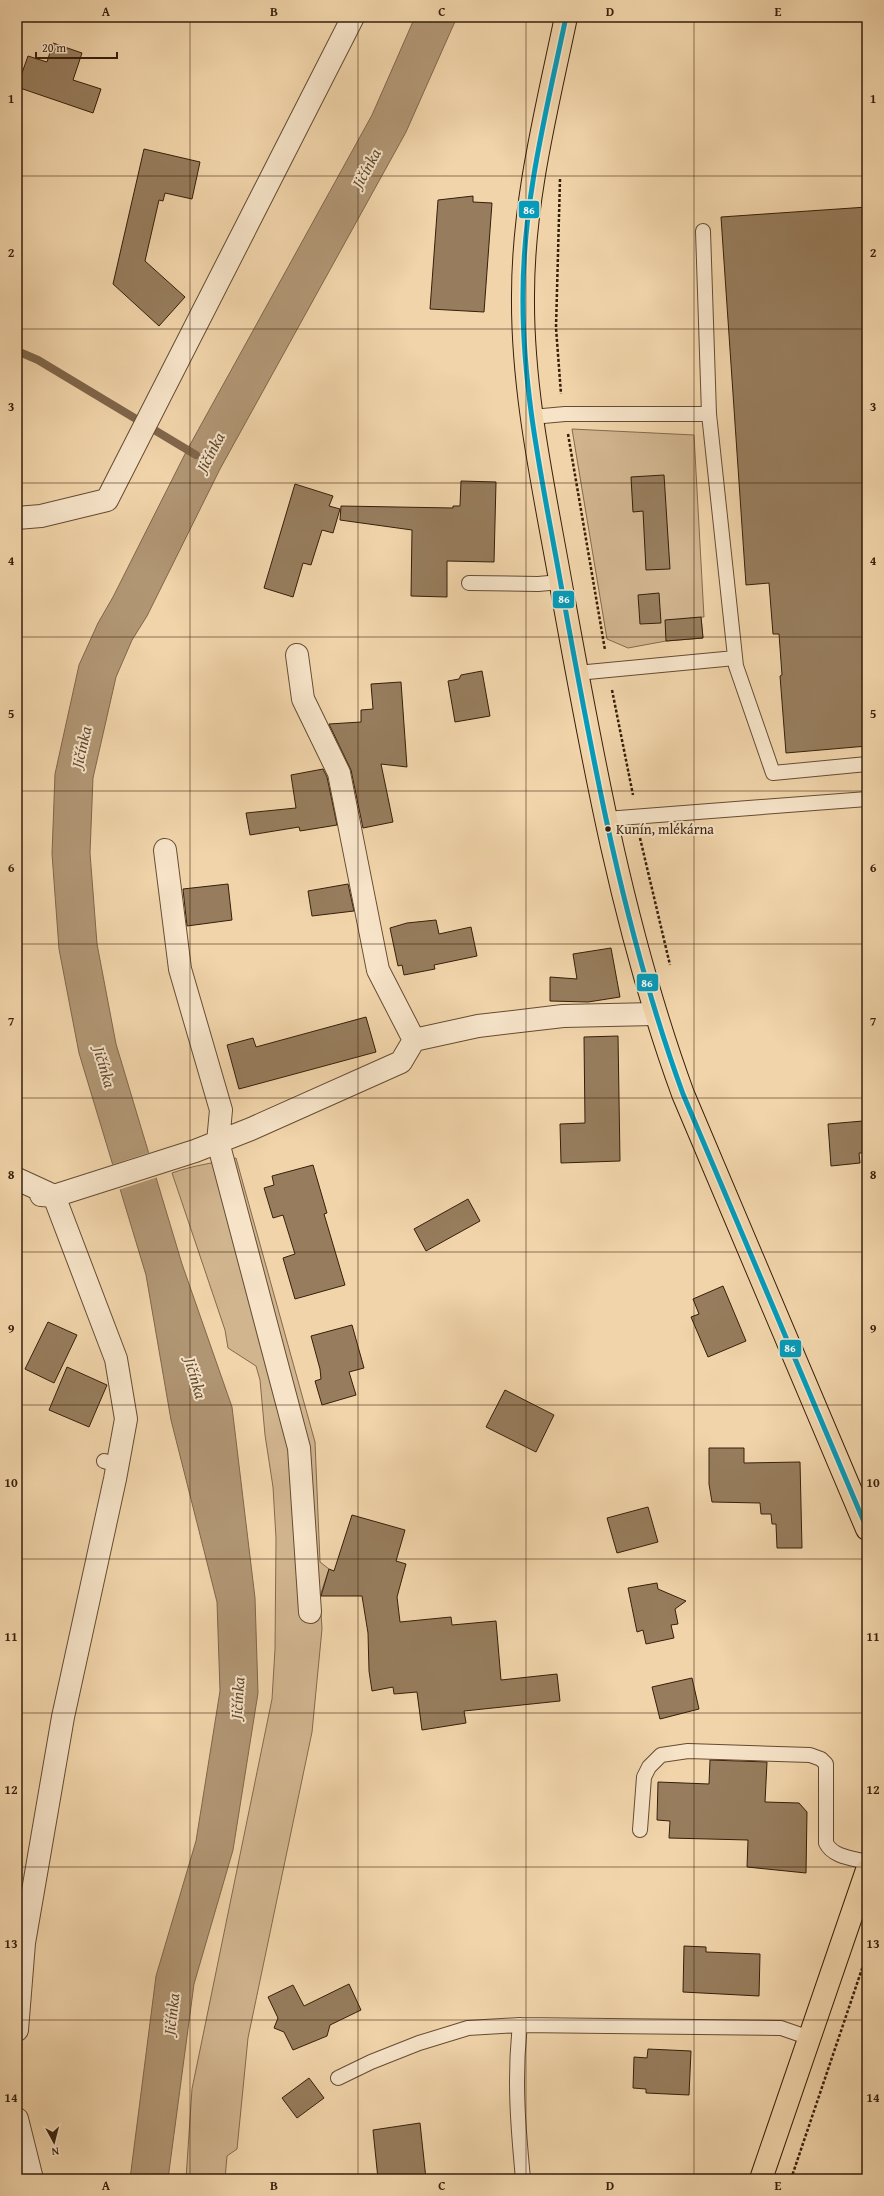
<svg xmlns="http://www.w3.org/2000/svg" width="884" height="2196" font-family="'Gentium Book Plus',serif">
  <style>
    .green { fill: #d1b58f; stroke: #846a4c }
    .water { fill: #b19674; stroke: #80664a }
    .pier { fill: #f1d4aa }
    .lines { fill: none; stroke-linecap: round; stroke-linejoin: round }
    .stream { stroke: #80664a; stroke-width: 8 }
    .building { fill: #977d5d; stroke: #361f0a }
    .lane-casing { stroke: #654c32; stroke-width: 16 }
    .street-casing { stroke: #654c32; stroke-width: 24 }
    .primary-casing { stroke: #361f0a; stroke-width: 24 }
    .path { stroke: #361f0a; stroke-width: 2.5; stroke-dasharray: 3 2; stroke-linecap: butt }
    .lane { stroke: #f6e3c8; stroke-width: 14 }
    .street { stroke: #f6e3c8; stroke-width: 22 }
    .primary { stroke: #f1d4aa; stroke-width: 22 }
    .bus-1-casing { stroke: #f6e3c8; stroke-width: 8 }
    .bus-1 { stroke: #059bba; stroke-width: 5 }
    .grid { fill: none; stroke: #361f0a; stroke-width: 1; stroke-opacity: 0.55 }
    .bus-dot { fill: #361f0a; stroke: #f6e3c8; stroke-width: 1.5 }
    .labels { text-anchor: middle; stroke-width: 4; stroke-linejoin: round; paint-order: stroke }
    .bus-label { font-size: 14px; fill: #361f0a; stroke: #f6e3c8; text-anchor: start }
    .water-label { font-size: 16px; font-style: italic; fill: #61492f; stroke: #f6e3c8 }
    .line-badge { stroke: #f6e3c8; stroke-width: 1.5 }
    .badge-label { font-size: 11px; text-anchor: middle; font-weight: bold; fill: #fff }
    .neatline { fill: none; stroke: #361f0a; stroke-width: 1.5 }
    .grid-label { font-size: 13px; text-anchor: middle; font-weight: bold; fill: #361f0a }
  </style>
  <rect width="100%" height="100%" fill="#f1d4aa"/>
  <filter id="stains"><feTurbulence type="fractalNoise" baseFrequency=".005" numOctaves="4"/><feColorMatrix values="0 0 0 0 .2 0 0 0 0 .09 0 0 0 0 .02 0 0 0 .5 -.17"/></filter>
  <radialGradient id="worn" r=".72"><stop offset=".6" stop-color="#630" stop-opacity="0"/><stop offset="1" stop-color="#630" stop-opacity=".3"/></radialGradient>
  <path class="green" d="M572,429L694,435L704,617H701L703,638L666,641L628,648L607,639Z
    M236,1158L315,1442L320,1562L329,1569L320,1596L322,1629L312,1732L248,2038L237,2149L227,2156L225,2179H186L192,2089L272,1699L275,1649L276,1538L273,1487L265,1435L260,1380L256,1366L228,1348L225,1330L172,1173C194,1165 214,1163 236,1158Z"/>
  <path class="water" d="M415,17H457L406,132L220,469L147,616L132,640L116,677L93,778L90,853L97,944L116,1044L182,1264L232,1407L255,1598L258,1693L233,1850L194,1984L168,2179H130L156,1976L196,1841L220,1691L217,1602L171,1420L146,1275L79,1053L59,949L52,854L55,774L79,665L98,623L113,597L186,452L372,115Z"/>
  <path class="pier" d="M151,1152L158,1177L118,1190L111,1165Z"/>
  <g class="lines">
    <path class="stream" d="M17,351L38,360L196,455"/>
  </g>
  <path class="building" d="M53,43L82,53L73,80L101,89L93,113L17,87L28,56L47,62Z
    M144,149L200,162L192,199L165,193L163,201L159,200L145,261L185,297L159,326L113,284Z
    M473,196V202L492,203L484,312L430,309L438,200Z
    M867,207V746L786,753L780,676L782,675L779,634H773L769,583L746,585L721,217Z
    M664,475L670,569L646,570L643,511L633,512L631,477Z
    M461,481L496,482L494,562L447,561V597L411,596L412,530L340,520L341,506L453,508V506H460Z
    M295,484L333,496L329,506L340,509L333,533L322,530L311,565L303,563L293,597L264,588Z
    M659,593L661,623L640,624L638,595Z
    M701,617L703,638L666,641L665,620Z
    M482,671L490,716L455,722L448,681L459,679L461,675Z
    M401,682L407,767L381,764L393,822L363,828L351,770L329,724L361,722V710L373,709L371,684Z
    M323,769L327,777L337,825L300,831L299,827L250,835L246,813L296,808L291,775Z
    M228,884L232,920L187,926L183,889Z
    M348,884L354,911L312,916L308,891Z
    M436,920L439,934L471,927L477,956L434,965L435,969L404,975L402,965L398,966L390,928L407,923Z
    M611,948L620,997L588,1002L550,1001V977L577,979L573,954Z
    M366,1017L376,1052L239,1089L227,1045L253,1038L256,1047Z
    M618,1036L620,1161L561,1163L560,1124L585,1123L584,1037Z
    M863,1121L865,1153H859L860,1163L831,1166L828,1124Z
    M313,1165L327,1213L324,1214L345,1285L295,1299L283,1258L295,1254L283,1215L273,1218L264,1188L274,1185L272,1176Z
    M468,1199L480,1221L426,1251L414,1229Z
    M723,1286L746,1341L708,1357L691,1317L699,1314L693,1299Z
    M48,1322L77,1335L54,1383L25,1369Z
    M352,1325L364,1368L349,1372L356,1395L322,1405L315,1381L321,1379L320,1369L311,1336Z
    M67,1367L107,1385L89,1427L49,1410Z
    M505,1390L554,1415L536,1452L486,1427Z
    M709,1448H744V1463L800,1462L802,1548H777L776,1524H772L771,1514H761L760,1503L712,1502L709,1484Z
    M648,1507L658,1542L617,1553L607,1518Z
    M352,1515L405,1530L396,1561L406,1564L397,1597L400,1622L451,1617L452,1625L496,1621L501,1680L557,1674L560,1701L464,1711L466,1723L422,1730L417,1692L394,1694L393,1687L372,1691L369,1671L368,1633L362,1596H321L329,1569L334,1571Z
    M657,1583L658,1589L686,1601L675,1609L678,1624L671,1625L674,1638L646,1644L643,1630L637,1632L628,1588Z
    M692,1678L699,1709L660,1719L652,1687Z
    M710,1760L767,1762L765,1802L799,1803L807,1812L806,1873L747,1867L748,1840L669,1838L670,1821L657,1820L658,1782L709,1784Z
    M684,1946L706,1947V1952L760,1954L759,1996L683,1992Z
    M349,1984L361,2010L330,2025L327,2036L293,2050L284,2032L274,2028L278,2018L268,1997L293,1985L304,2006Z
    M648,2049L691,2051L689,2095L646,2093V2089L633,2088L634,2057L647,2058Z
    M309,2078L324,2098L297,2118L282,2098Z
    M420,2123L426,2179H378L373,2130Z"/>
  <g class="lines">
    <g class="lane-casing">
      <path id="lane" d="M703,231L709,414L736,666L773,773L867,764
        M532,417L565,414H709
        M469,583L538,584L561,582
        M577,673L735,658
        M606,819L867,799
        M104,1461L118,1465
        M640,1830L644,1777L649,1767L661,1755L688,1751L810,1755L821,1759L826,1764V1843C833,1857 852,1858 867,1862
        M520,2025C514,2078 518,2126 523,2179
        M338,2078L371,2062L419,2043L468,2028L520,2025L781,2028L810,2038"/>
    </g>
    <g class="street-casing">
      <path id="street" d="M17,518L41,516L107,500L353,17
        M297,655L303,699L339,773L378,970L414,1040
        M165,850L180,969L221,1110L218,1142L299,1448L310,1612
        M17,1179L54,1196L116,1359L126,1419L115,1479L63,1717L24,1943L17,2030
        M41,1195L54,1196L195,1151L251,1129L401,1062L414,1040L478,1026L563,1016L655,1014
        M17,2119L32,2179"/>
    </g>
    <g class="primary-casing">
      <path id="primary" d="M566,17C547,108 523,201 523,295C522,392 544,489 561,585C592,756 623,930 683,1094L867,1529
        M761,2179L867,1870"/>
    </g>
    <path class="path" d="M560,179L556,328L561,394
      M568,434L605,650
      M612,690L633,795
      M640,838L670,965
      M791,2179L867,1954"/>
    <use href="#lane" class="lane"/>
    <use href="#street" class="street"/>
    <use href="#primary" class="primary"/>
    <g class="bus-1-casing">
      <path id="bus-1" d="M566,17C547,108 523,201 523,295C522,392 544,489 561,585C592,756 623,930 683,1094L867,1529"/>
    </g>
    <use href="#bus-1" class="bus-1"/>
  </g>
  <path class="grid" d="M190,17V2179M358,17V2179M526,17V2179M694,17V2179M17,176H867M17,329H867M17,483H867M17,637H867M17,791H867M17,944H867M17,1098H867M17,1252H867M17,1405H867M17,1559H867M17,1713H867M17,1867H867M17,2020H867"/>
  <circle class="bus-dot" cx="608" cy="829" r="3.5"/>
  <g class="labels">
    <g class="bus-label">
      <text x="616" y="834">Kunín, mlékárna</text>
    </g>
    <g class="water-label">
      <text transform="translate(366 168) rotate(-61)" y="6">Jičínka</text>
      <text transform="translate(210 452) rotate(-62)" y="6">Jičínka</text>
      <text transform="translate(81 747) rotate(-77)" y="6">Jičínka</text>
      <text transform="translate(105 1067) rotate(74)" y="6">Jičínka</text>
      <text transform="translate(196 1378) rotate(74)" y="6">Jičínka</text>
      <text transform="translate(237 1698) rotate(-86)" y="6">Jičínka</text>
      <text transform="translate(171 2014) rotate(-83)" y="6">Jičínka</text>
    </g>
  </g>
  <g class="line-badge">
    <rect x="518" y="200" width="22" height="19" rx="4" fill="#059bba"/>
    <rect x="552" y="590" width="23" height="19" rx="4" fill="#059bba"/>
    <rect x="636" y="973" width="23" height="19" rx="4" fill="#059bba"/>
    <rect x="779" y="1339" width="23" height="19" rx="4" fill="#059bba"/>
  </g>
  <g class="badge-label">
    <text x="529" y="214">86</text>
    <text x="564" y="603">86</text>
    <text x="647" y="987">86</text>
    <text x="790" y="1352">86</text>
  </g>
  <rect width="884" height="2196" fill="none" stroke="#f1d4aa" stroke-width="44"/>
  <g transform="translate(54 2142) rotate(173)" stroke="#f6e3c8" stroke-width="3" paint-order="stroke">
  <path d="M0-3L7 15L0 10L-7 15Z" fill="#361f0a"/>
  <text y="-6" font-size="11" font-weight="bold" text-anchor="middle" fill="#361f0a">N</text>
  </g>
  <path d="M36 52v6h81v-6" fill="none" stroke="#361f0a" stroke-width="2"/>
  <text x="42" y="52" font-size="12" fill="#361f0a" stroke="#f6e3c8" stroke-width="3" paint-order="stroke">20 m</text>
  <rect x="22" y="22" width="840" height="2152" class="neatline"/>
  <g class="grid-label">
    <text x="106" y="16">A</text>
    <text x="274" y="16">B</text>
    <text x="442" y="16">C</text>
    <text x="610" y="16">D</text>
    <text x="778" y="16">E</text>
    <text x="11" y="103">1</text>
    <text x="873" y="103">1</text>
    <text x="11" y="257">2</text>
    <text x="873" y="257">2</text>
    <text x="11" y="411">3</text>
    <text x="873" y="411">3</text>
    <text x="11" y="565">4</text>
    <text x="873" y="565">4</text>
    <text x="11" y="718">5</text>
    <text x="873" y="718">5</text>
    <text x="11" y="872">6</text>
    <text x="873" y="872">6</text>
    <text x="11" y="1026">7</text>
    <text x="873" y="1026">7</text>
    <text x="11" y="1179">8</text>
    <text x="873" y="1179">8</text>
    <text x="11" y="1333">9</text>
    <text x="873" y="1333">9</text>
    <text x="11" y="1487">10</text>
    <text x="873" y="1487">10</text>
    <text x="11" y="1641">11</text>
    <text x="873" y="1641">11</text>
    <text x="11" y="1794">12</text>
    <text x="873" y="1794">12</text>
    <text x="11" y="1948">13</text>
    <text x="873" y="1948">13</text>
    <text x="11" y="2102">14</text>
    <text x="873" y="2102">14</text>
    <text x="106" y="2190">A</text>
    <text x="274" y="2190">B</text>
    <text x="442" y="2190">C</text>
    <text x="610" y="2190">D</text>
    <text x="778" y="2190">E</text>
  </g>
  <rect width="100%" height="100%" filter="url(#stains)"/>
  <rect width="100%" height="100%" fill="url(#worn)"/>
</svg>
